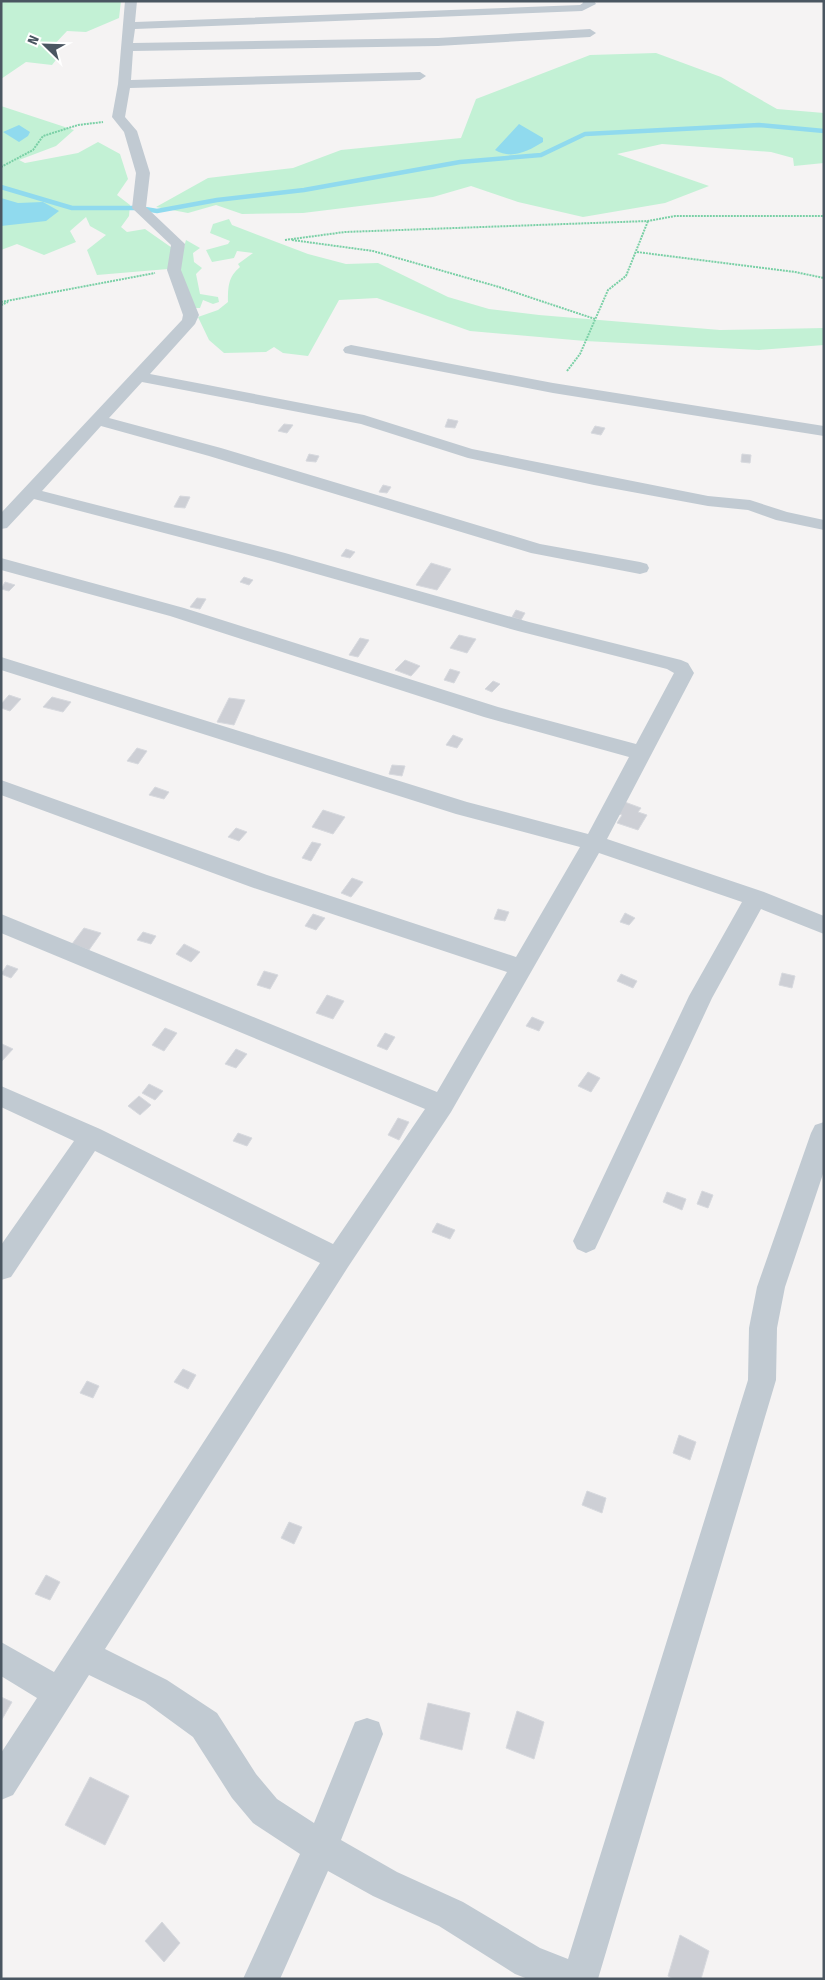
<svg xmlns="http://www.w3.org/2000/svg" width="825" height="1980" font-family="'Fira Sans Condensed',sans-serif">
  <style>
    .green { fill: #c3f1d5 }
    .water { fill: #90daee }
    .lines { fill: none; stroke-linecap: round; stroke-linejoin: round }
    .stream { stroke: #90daee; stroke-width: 4.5 }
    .building { fill: #cdcfd5; stroke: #d7d9de }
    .path { stroke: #7ad0a6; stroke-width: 2; stroke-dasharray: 2 1; stroke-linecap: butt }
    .street { fill: #c1cad2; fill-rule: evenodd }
  </style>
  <rect width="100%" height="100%" fill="#f5f3f3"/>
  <path class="green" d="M1,1H121L119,18L86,32L67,31L50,49V54L59,56L52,65L26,62L1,79Z
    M656,53L721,77L777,109L824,113V163L794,166L793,158L771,152L662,144L617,154L709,186L665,203L583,217L518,202L471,186L433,197L303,213L242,214L216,205L188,213L156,207L208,178L293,168L341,150L461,138L476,99L590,55Z
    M1,106L74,130L56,146L19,160L25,163L78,153L98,142L120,154L128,179L117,195L130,205L129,216L121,227L127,232L145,229L175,250L168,269L97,275L87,250L106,235L90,226L86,217L70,231L76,242L44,255L17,244L1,250Z
    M229,219L232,225L308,254L346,264L378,263L448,297L489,309L539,315L720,330L824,328V345L759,350L585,341L470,331L377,298L339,300L308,356L283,353L274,347L266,352L224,353L209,340L198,317L218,310L228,302C228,287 228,277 240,267L238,264L253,253L237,251L234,258L212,262L206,250L228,244L230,241L210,233L213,224Z
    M186,240L200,248L193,253L194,262L202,268L196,274L200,294L218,297L219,302L213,304L203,300L200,308H195L178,269Z"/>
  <path class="water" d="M519,124L543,138V142C528,151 512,160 495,150Z
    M19,125L30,132L28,136L19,142L3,132Z
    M1,198L18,203L43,202L59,211L46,221L1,226Z"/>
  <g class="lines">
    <path class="stream" d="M1,187L72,208H139L157,211L217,200L304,190L460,162L541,155L585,134L759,125L824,131"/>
  </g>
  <path class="building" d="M448,419L458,421L455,428L445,427Z
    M284,424L293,425L287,433L278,431Z
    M595,426L605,428L601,435L591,433Z
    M309,454L319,456L316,462L306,461Z
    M742,454L751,455L750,463L741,462Z
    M383,485L391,487L387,493L379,492Z
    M180,496L190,497L185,508L174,507Z
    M346,549L355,552L350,558L341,556Z
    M431,563L451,569L437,590L416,585Z
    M244,577L253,580L249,585L240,582Z
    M5,582L15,585L9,591L1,589Z
    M197,598L206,599L200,609L190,607Z
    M516,610L525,613L521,620L512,617Z
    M459,635L476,639L467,653L450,648Z
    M360,638L369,640L358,657L349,655Z
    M405,660L420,666L411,676L395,670Z
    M450,669L460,672L454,683L444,680Z
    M493,681L500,684L492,692L485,689Z
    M9,695L21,699L10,711L1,708V704Z
    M52,697L71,702L63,712L43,707Z
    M229,698L245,700L234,725L217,722Z
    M453,735L463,739L457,748L446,745Z
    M137,748L147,751L138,764L127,761Z
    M392,765L405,766L402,776L389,774Z
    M155,787L169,792L164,799L149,795Z
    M622,801L641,808L638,812L647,815L638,830L617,823L622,815L616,813Z
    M323,810L345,817L333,834L312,827Z
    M236,828L247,832L239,841L228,837Z
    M312,842L321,844L311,861L302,858Z
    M352,878L363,882L351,897L341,893Z
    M498,909L509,912L505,921L494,919Z
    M625,913L635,918L629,925L620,922Z
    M313,914L325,918L316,930L305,926Z
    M84,928L101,933L89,950L72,944Z
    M143,932L156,936L151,944L137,940Z
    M184,944L200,952L191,962L176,954Z
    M7,965L18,969L11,978L1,974Z
    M264,971L278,975L270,989L257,985Z
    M782,973L795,976L792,988L779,985Z
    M621,974L637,981L633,988L617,981Z
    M327,995L344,1001L333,1019L316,1013Z
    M532,1017L544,1022L539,1031L526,1026Z
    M165,1028L177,1033L164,1051L152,1045Z
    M385,1033L395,1037L387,1050L377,1046Z
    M2,1044L13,1049L2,1061L1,1060Z
    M236,1049L247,1054L236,1068L225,1064Z
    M588,1072L600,1078L591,1092L578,1086Z
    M149,1084L163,1091L155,1100L142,1093Z
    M139,1096L151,1105L140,1115L128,1106Z
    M398,1118L409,1122L399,1140L388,1135Z
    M238,1133L252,1138L247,1146L233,1141Z
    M702,1191L713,1195L708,1208L697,1204Z
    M667,1192L686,1199L682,1210L663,1202Z
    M437,1223L455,1230L450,1239L432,1232Z
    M183,1369L196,1375L188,1389L174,1382Z
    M87,1381L99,1386L93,1398L80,1393Z
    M679,1435L696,1442L690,1460L673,1453Z
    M587,1491L606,1498L602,1513L582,1505Z
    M289,1522L302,1527L294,1544L281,1538Z
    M46,1575L60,1582L50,1600L35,1594Z
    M1,1697L12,1702L1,1721Z
    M428,1703L470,1713L462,1750L420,1739Z
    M517,1711L544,1722L534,1759L506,1748Z
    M90,1777L129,1796L105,1845L65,1825Z
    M162,1922L180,1943L164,1962L145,1941Z
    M680,1935L709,1951L701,1979H673L668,1976Z"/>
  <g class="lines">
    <path class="path" d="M1,167L33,150L43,136L78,125L103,122
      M285,240L345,232L648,221L675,216H824
      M292,240L373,251L499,287L595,319
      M637,252L795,272L824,278
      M1,302L155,273
      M1,305L8,302
      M567,371L580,354L608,290L626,276L648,221"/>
    <path class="street" d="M125,1H137L135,22L580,5L583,3L582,1H594L596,4L582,11L135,29L133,43L438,38L590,29L596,33L590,37L438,46L133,51L131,80L420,72L426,76L420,80L130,88L125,117L137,131L150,173L146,207L185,244L181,270L199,315L195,324L150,374L364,415L472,449L708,496L750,500L787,512L824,520V530L776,520L748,510L708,506L594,485L468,458L361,424L142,382L109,418L221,448L540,544L640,562L647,564L649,568L647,572L640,574L531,553L209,456L101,426L42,491L285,553L529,622L681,660L688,663L694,673L607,839L764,892L824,916V934L761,909L712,998L595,1249L586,1253L577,1249L573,1241L689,996L742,902L599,853L451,1112L348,1267L105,1649L167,1680L217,1713L256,1774L277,1799L314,1823L355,1722L367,1718L379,1722L383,1734L341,1840L397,1872L463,1902L540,1948L568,1959L748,1380L749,1328L757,1287L811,1133L815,1125L824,1122V1171L785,1287L777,1328L776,1380L598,1979H528L515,1974L439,1926L373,1896L328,1871L280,1979H243L300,1854L253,1823L232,1798L193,1737L145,1702L89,1675L13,1795L1,1800V1753L37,1698L1,1676V1642L54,1672L320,1263L95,1151L11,1277L1,1280V1245L74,1141L1,1107V1086L100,1129L333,1244L425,1109L1,933V914L437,1092L507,972L251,887L1,795V780L267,875L516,957L580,847L456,814L1,670V657L467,802L588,834L629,757L484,717L170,616L1,570V558L184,608L498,707L636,744L674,673L667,669L518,631L271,561L34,499L7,528L1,529V513L182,320L183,315L167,270L171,245L132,208L136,173L124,132L112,117L118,84Z
      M351,345L553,383L824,426V436L553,393L345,353L343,350L345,347Z"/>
  </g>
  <rect width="825" height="1980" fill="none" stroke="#4a5661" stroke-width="5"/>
  <g transform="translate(45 45) rotate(293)" stroke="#ffffff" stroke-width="4" paint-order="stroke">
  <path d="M0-4L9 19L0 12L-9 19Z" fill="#4a5661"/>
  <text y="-8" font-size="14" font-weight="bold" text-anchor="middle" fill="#4a5661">N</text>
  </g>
</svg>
